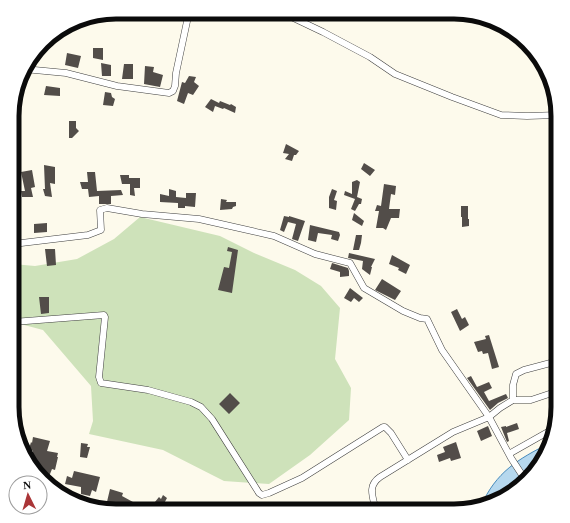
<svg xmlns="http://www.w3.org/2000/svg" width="570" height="523" font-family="Georgia,serif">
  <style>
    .green { fill: #cee2ba }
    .water { fill: #b6d8ee; stroke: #468abc }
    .building { fill: #524d49 }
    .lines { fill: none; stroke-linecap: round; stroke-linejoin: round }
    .minor-casing { stroke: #3e3e3e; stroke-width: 7 }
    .minor { stroke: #fff; stroke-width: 6 }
    .rim { fill: none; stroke: #0b0b0b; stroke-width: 5 }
  </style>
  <rect width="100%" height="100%" fill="#fdfaec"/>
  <path class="green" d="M140,217L220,236L254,253L295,270L321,286L340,308L335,359L351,388L349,420L310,455L269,484L224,481L163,450L89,434L93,421L91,386L43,330L13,322V264L35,266L77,259L114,239Z"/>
  <path class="water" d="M550,443L547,453L522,485L494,503L481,506C496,472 518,459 550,443Z"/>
  <path class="building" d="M93,48H103V60L93,58Z
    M67,53L81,56L78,68L65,65Z
    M101,63L111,65V76H102Z
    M124,64H133V79H122Z
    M145,66L154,67L153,72L163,75L160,87L144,84Z
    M189,76L196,77L194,82L199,86L193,95L188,93L184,104L177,101L182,82L185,83Z
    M46,86L60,88V96L44,95Z
    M105,92L111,93L112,97L115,99L113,106L103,105Z
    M211,99L219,103L220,101L230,105L231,104L236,107L235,113L224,108L223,109L215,106L213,112L205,107Z
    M69,121H76V128L79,131L72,138H69Z
    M286,144L299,151L296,155H294L292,161L285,159L289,154L283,153Z
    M364,163L375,170L370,176L361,169Z
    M44,165L55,167V184L50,183L52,197L45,196L43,189H45Z
    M32,170L35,187L31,188L33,197H22L21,191H25L21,172Z
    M87,172H95L97,191L121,190L123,195L111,196V204H99V196L89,197L88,189H82L80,182H88Z
    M120,175H129V178H140V188H134L135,196L130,195V184H122Z
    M357,180L360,182L357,197L362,199L361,204H359L355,211L351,209L355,199L344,195L345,191L352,194V182Z
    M384,184L396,186L395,195L391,194L389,209H400L399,218H391L386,230L383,228H376L379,211H375L377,205L381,206Z
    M169,189L176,191V197L186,198V193H196L195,207L185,206V208H178V203L160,202V194L169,196Z
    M332,189L337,191L334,200L337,201L336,210L329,208V197Z
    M221,199L227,200L226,202H236V206L233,207L232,209L220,210Z
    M461,206H468V219H469V226L462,227V217H461Z
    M354,213L364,221L362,226L352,220Z
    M284,216L289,217V216L305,221L298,241L292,239L296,224L288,222L284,232L280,230Z
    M47,223V232L34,233V224Z
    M310,225L339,232L340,235L338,241L331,239L332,235L318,233L316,242L308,240Z
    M356,235H362L361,243L359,250H353Z
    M228,247L238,250L232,293L218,290L224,267L229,268L232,252L227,251Z
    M45,249H55L56,265L47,266Z
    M349,253L375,259L371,267H372L370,275L362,269L363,261L348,258Z
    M392,255L410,265L406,274L398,270L399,268L389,264Z
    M332,263L348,268L349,271V276L340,277V272L330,269Z
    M382,279L401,291L395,300L375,290Z
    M350,288L363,298L359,302L354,298L351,302L344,298Z
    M39,297H49V313L41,314Z
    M457,309L462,319L465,317L469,325L460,331L451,312Z
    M489,335L499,367L492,369L488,353L483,354L482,351L478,352L474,342L486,339L485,336Z
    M13,353L18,354L17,374H19L17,387L21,388V394H12Z
    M471,376L477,387L489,382L492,388L484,392L489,401L506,394L508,398L498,403L490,410L467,378Z
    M230,393L240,403L229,414L219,404Z
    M517,423L519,429L507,433L509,441L507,442L501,427L506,426V427Z
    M488,426L492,436L481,441L477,431Z
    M33,437L50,441L47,451L58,453L57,457H58L55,470L52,469L48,479L42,477L44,469L35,466L34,470L30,463L33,451L29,449L31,442L32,443Z
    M456,442L461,458L451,461L450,458L439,462L437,455L445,452L443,447Z
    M81,443L88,444L87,447H90L87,458L80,457Z
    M74,471L100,477L96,492L92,490L90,496L81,494V487L65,484L67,476L72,478Z
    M110,489L123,493L122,496L133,502L129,511H116L108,509L109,506H106Z
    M163,495L167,498L160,511H154L150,508L159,497L161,499Z"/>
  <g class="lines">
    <g class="minor-casing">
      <path id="minor" d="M281,12L323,32L370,57L395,74L452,97L501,115L527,116L558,115
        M24,69L66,73L117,86L169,93L173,91L175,86L176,73L189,12
        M13,244L88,235L101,230L100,210L107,208L142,214L199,219L274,236L315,254L350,263L364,288L403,311L420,318L427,319L442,350L489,417L511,458L526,481
        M13,322L104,315L105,317L99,377L101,383L148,390L191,402L201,407L212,419L259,493L262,495L269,493L302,478L383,427H385L391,433L408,460
        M513,400V385L516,374L524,370L558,361
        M509,454L553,429
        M59,492L78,502
        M376,511C373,497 367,486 380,477L453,432L489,417L500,408L513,400H531L558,391"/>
    </g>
    <use href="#minor" class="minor"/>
  </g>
  <path d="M0 0H570V523H0ZM116 19H454A97 97 0 0 1 551 116V407A97 97 0 0 1 454 504H116A97 97 0 0 1 19 407V116A97 97 0 0 1 116 19Z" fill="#fff" fill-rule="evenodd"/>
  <path class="rim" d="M116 19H454A97 97 0 0 1 551 116V407A97 97 0 0 1 454 504H116A97 97 0 0 1 19 407V116A97 97 0 0 1 116 19Z"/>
  <g transform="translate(28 495) rotate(355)"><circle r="19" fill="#ffffff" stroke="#9d9d9d"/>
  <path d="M0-3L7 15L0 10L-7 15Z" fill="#aa3537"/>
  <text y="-6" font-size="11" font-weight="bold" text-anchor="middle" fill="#0b0b0b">N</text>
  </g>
</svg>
